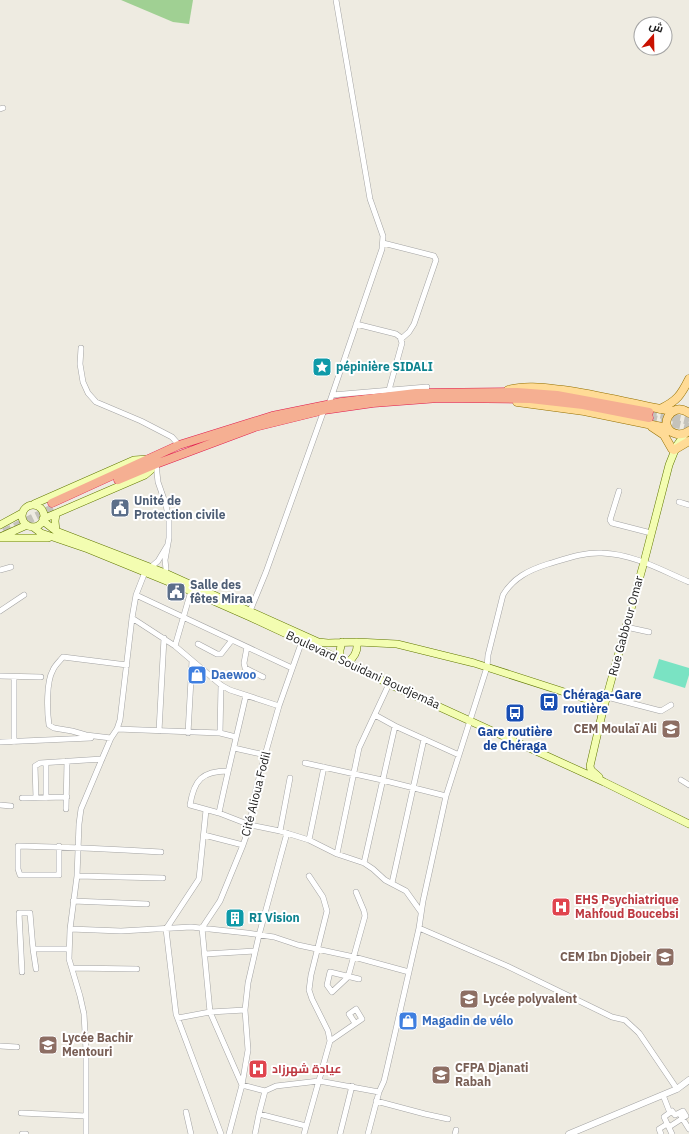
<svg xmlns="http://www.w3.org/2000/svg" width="689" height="1134" font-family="'IBM Plex Sans',Cairo,sans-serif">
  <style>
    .forest { fill: #a0d093 }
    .pitch { fill: #7ae3c3 }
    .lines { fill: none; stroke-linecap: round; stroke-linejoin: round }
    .trunk-tunnel { stroke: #c4c2ba; stroke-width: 8; stroke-dasharray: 8 4; stroke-linecap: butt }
    .minor-casing { stroke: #a3a3a3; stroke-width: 6 }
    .tertiary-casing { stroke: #a3a3a3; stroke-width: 7 }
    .secondary-casing { stroke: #607700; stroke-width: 8 }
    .primary-casing { stroke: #957000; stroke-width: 9 }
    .trunk-casing { stroke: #e1194d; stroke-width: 9 }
    .minor { stroke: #fff; stroke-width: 5 }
    .tertiary { stroke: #fff; stroke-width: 6 }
    .secondary { stroke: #f3fdb1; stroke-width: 7 }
    .primary { stroke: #ffdb96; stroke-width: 8 }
    .trunk { stroke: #f5af92; stroke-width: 8 }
    .labels { text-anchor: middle; stroke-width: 4; stroke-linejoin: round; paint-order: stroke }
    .culture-label { font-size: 12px; font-weight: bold; fill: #0d838f; stroke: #fff; text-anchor: start }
    .service-label { font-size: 12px; font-weight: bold; fill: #4e5e75; stroke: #fff; text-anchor: start }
    .street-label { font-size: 12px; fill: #1c1c1c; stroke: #fff }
    .shop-label { font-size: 12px; font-weight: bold; fill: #366cbe; stroke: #fff; text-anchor: start }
    .transit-label { font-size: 12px; font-weight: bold; fill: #164399; stroke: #fff; text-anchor: start }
    .education-label { font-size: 12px; font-weight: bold; fill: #785e54; stroke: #fff; text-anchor: start }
    .health-label { font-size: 12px; font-weight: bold; fill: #be3a42; stroke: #fff; text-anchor: start }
  </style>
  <rect width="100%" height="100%" fill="#eeebe1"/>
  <path class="forest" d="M121,0H193L189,24L173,22Z"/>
  <path class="pitch" d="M659,659L689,668V675L685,688L653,678Z"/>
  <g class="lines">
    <path class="trunk-tunnel" d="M649,412L689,421
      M649,418L689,427
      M4,532L53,508"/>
    <g class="minor-casing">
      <path id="minor" d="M0,109L3,108
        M383,243L434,256L436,260L414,324L409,332L401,339
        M356,324L396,334L400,337L402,343L389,390
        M81,348L80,364L83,382L88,393L96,402L141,421L172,437L179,445
        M332,395L427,387
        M329,404L382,249L383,236L370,199L336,0
        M156,464L158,482L166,505L169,521V538L165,560L166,569L164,576
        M619,491L610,520L612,523L651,533
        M679,502L689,505
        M0,570L11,567
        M136,595L292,668
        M0,611L24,595
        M250,611L266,572L324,410
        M132,618L175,646L221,685L230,690L279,706
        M626,627L649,632
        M302,641L279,706L265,755L254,797L250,825L243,845L220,901L202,928L210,1012L242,1085L265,1091L276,1086L319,1081L379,1092
        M198,644L217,654H221L232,640
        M175,646L191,591
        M247,647L244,663L245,668L263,677
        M0,676L41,677
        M607,697L661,711L671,705
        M375,715L395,726L459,755
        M117,729L220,733L236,737
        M159,731L164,638
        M188,733L192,661
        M220,733L221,685
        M111,738L86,735L72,731L54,728L49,725C47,711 46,682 53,670C55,665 60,661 63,657L127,665
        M0,742L91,738
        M14,742V677
        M234,748L265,755
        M305,763L382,780L446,796
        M228,771C202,771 194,780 190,805L219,813L250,825L280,831L309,840L337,854L364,863L373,869L385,880L406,891L421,912
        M681,780L689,785
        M22,798L67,797
        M36,798L35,766L40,763L102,759
        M46,798V763
        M0,805L11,806
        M66,809L67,761
        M206,810L199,879L166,929L176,1014L221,1134
        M219,813C227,774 237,735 246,695
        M280,831L290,778
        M204,835L243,845
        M309,840L324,767
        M59,846V875H20L18,869V846C66,847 113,849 161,852
        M337,854L359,748L389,684
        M364,863L395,726
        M77,876L163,878
        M392,883L424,739
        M356,892L364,911L365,916L348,977L332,992L327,985L330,972L359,979
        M73,901L147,904
        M419,928L507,966L612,1017L625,1020L639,1033L677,1089
        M70,929L121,931L191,927L247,933L274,937L298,945L354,957L409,972
        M33,949H69
        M205,954L255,951
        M72,968L137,969
        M22,972L19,913H30L33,949L36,969
        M178,1018L210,1012L245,1010
        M330,1041L362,1019L356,1009L349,1014L355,1023
        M0,1046L17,1047
        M663,1095L670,1113
        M376,1101L425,1114L448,1119
        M186,1112L191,1134
        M21,1113L86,1116
        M259,1114L306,1126
        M669,1127L686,1116L683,1111L679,1113
        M22,1134H26
        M86,1134V1050L84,1014L80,996L69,959L70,929L77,876L79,824L81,809L102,759L111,738L117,729L120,720L132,618L136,595L145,572L158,561L167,546
        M229,1134L242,1085L248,1050L245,1010L248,983L259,935L287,833
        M255,1134L259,1114L265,1091
        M304,1134L330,1041L328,1031L312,999L309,990L311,975L327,911L323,897L309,876
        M340,1134L352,1086
        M368,1134L379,1092L384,1081L388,1064L419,928L423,901L446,796L487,667L488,655L503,595C513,578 529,570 548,564C565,559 584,552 602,553C633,554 661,570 689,582
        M455,1134L456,1130
        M661,1134L659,1129L667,1124
        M672,1134L664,1117L672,1111L675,1115L679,1113L689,1129"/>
    </g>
    <g class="tertiary-casing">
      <path id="tertiary" d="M569,1134L677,1089L689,1080"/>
    </g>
    <g class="secondary-casing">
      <path id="secondary" d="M34,504L134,460L148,459
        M22 516a11 11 0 1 1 22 0a11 11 0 1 1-22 0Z
        M56,514L55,521L56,531
        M43,519L145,475L151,470L153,465
        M43,521L56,531L165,573L318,642L328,643L357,642L397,644L474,663L586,699L603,710
        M0,525L22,513
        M33,527L41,533L88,549L191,591L250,617L340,659L389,684L604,782L689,824
        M0,537L27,525
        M0,538H48
        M340,659V650L342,642
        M348,662C355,657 358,651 357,642
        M599,777L591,770L590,766L603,710L644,562L669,465L677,445L685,434"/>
    </g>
    <g class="primary-casing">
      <path id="primary" d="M508,390C526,385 545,388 563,390C600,395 636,405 672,411
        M517,402L584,411L667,428
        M660,409C677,401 681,395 689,379
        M689,413C670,399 656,430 677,434C682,435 685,434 689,431
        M652,427L664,435L672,449
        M674,450L689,441"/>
    </g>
    <g class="trunk-casing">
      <path id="trunk" d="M118,480L156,464L255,427L324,410L373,403L439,398L530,399L583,405L649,418
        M52,503L179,445L272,416L341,402L416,393L517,392L557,395L649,412"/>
    </g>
    <use href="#minor" class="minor"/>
    <use href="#tertiary" class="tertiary"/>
    <use href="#secondary" class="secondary"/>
    <use href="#primary" class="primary"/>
    <use href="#trunk" class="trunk"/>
  </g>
  <defs>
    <g id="sight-square" transform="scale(1)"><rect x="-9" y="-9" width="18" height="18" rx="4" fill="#0f9aa8" stroke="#fff"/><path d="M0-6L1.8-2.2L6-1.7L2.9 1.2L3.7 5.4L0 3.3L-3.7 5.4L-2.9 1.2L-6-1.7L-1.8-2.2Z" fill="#fff"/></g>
    <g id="civic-square" transform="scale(1)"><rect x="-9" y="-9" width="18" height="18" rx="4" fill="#5c6f8a" stroke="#fff"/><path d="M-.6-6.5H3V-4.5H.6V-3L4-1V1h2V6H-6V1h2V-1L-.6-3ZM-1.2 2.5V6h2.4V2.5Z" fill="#fff"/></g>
    <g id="shop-square" transform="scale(1)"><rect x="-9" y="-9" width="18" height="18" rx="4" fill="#3f7fe0" stroke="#fff"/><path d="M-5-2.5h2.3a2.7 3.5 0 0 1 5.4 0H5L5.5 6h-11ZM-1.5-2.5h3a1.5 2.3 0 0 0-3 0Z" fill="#fff"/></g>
    <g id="bus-square" transform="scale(1)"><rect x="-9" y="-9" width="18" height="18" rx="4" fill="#1a4fb4" stroke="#fff"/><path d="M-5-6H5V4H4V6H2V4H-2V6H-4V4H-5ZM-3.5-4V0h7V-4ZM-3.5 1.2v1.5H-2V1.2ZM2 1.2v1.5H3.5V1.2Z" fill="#fff"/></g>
    <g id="school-square" transform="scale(1)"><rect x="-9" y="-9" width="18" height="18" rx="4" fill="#8d6e63" stroke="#fff"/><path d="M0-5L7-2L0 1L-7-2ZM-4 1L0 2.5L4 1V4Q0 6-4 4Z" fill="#fff"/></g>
    <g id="hospital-square" transform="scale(1)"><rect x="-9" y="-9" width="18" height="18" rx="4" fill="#e0444e" stroke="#fff"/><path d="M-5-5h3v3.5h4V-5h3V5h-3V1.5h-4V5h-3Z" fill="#fff"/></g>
    <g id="building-square" transform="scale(1)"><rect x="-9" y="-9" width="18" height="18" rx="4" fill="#0f9aa8" stroke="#fff"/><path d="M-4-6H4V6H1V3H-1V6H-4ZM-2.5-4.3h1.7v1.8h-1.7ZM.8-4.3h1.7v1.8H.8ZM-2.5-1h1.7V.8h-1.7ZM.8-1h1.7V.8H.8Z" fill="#fff"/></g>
    <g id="university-square" transform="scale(1)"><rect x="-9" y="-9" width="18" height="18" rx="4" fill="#8d6e63" stroke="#fff"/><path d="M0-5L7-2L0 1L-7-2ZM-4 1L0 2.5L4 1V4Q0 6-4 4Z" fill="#fff"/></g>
  </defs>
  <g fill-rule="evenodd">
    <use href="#sight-square" x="322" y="367"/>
    <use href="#civic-square" x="120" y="508"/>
    <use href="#civic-square" x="176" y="592"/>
    <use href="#shop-square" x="197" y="675"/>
    <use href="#bus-square" x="549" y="702"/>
    <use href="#bus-square" x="515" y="713"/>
    <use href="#school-square" x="671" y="729"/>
    <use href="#hospital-square" x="561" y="907"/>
    <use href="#building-square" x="235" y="918"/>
    <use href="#school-square" x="665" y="957"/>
    <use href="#school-square" x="469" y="999"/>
    <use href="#shop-square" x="408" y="1021"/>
    <use href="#school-square" x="48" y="1045"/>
    <use href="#hospital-square" x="258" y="1069"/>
    <use href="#university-square" x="441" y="1075"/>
  </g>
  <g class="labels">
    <g class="culture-label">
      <text x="336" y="371">pépinière SIDALI</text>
      <text x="249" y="922">RI Vision</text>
    </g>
    <g class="service-label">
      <text x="134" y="505">Unité de<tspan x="134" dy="14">Protection civile</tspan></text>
      <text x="190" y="589">Salle des<tspan x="190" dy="14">fêtes Miraa</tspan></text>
    </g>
    <g class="street-label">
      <text transform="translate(626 626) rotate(-75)" y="4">Rue Gabbour Omar</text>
      <text transform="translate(363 670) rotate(25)" y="4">Boulevard Souidani Boudjemâa</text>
      <text transform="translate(256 794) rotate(-76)" y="4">Cité Alioua Fodil</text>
    </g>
    <g class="shop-label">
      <text x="211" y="679">Daewoo</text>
      <text x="422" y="1025">Magadin de vélo</text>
    </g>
    <g class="transit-label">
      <text x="563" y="699">Chéraga-Gare<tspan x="563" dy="14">routière</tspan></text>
      <text x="515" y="736" text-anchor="middle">Gare routière<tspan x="515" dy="14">de Chéraga</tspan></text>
    </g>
    <g class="education-label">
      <text x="657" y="733" text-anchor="end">CEM Moulaï Ali</text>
      <text x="651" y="961" text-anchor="end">CEM Ibn Djobeir</text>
      <text x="483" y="1003">Lycée polyvalent</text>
      <text x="62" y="1042">Lycée Bachir<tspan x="62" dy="14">Mentouri</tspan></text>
      <text x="455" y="1072">CFPA Djanati<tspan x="455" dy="14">Rabah</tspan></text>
    </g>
    <g class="health-label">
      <text x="575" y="904">EHS Psychiatrique<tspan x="575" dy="14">Mahfoud Boucebsi</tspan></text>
      <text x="272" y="1073">عيادة شهرزاد</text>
    </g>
  </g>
  <g transform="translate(653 36) rotate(20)"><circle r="19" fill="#ffffff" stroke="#a4a4a4"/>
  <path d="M0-3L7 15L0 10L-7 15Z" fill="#c91100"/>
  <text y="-6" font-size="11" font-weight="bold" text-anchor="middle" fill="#1c1c1c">ش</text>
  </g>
</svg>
